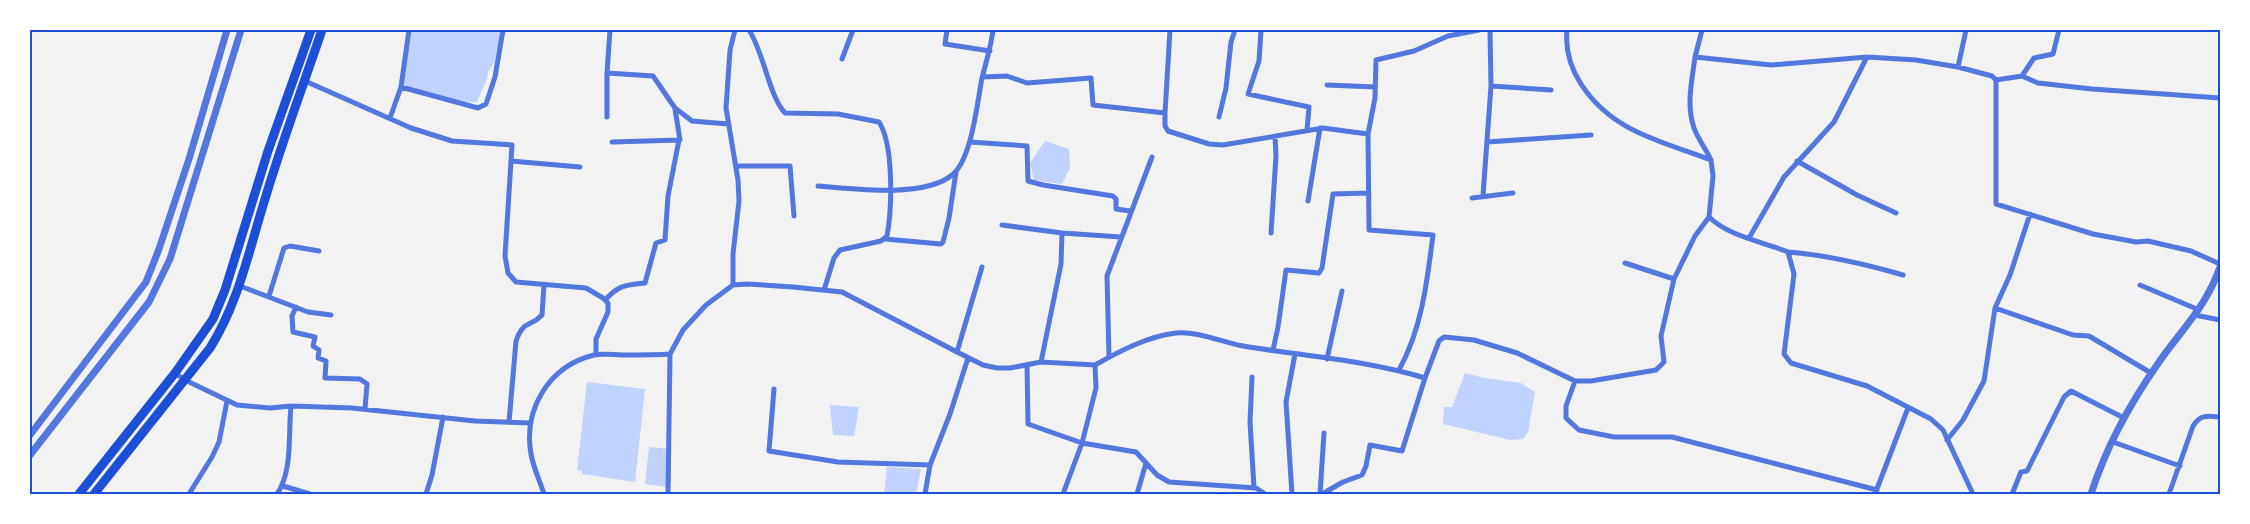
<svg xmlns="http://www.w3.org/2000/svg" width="2250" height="524" font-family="Poppins,sans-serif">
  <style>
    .water { fill: #bfd3fe }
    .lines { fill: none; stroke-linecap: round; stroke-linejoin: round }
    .minor { stroke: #5277de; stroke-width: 5 }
    .tertiary { stroke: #5277de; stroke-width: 7 }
    .primary { stroke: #1d4ed8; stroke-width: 9 }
    .neatline { fill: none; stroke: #1d4ed8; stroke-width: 2 }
  </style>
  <rect width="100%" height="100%" fill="#f2f2f2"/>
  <path class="water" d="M409,30H501L494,63L488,72L487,79L477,102H463L403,86Z
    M1045,141L1069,149L1070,168L1062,184L1034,180L1030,163Z
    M1465,373L1485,378L1521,383L1535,392L1528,432L1523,439L1510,440L1443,424L1444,407H1452Z
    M587,382L645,389L635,482L582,474V471L577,470Z
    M830,405L859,407L854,436L833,435Z
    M649,447L670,449L666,487L645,484Z
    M887,467L921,469L916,494H884Z"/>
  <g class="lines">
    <path class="minor" d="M610,30L607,73L653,76L675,108L692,121L728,124
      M749,30C764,53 769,96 785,113L838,114L879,122C894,145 892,209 887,236L881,241L840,250L834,258L824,290
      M947,30L945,44L990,51
      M1261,30L1259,61L1248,94L1309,107L1307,130
      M1567,30C1565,50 1570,67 1581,84C1612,132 1661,141 1711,160L1713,176L1709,217C1730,237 1761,241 1788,252L1794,274L1784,354L1791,363L1867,386L1931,419L1943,430L1973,494
      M1702,30L1695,57L1771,65L1867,57L1834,122L1784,177L1749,238
      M1695,57C1692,80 1686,105 1694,128C1698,139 1706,149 1711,160
      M1867,57L1916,60L1958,67L1992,76L1996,80V204L2093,234L2136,242L2148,241L2191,251L2220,264
      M842,59L853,30
      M1958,67L1966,30
      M2022,76L2034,58L2053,54L2059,30
      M983,77L1007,76L1027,83L1091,78L1093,105L1165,113V126L1168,131L1209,144L1223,145L1323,128L1368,134
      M1996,80L2022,76L2038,83L2092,89L2220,98
      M305,81L411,128L452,141L512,145L505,256L508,273L516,282L586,288L603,298L608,303V312L596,339V354
      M1327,85L1375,87
      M1491,86L1551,90
      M401,87L478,108L486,104L495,77L503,30
      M1165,113L1170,30
      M607,117V73
      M1219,117L1226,88L1231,42L1235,30
      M390,118L401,87L409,30
      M612,142L680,140L675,109
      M970,142L1027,146L1028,181L1043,185L1113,196L1116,199V209L1130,211
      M1487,142L1591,135
      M511,161L580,167
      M1797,161L1857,195L1896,213
      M736,166H790L794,216
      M818,186C852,189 925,198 952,175C972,159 977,103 982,78C986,62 991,47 993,30
      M1483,195L1491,86L1490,30
      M1472,198L1513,193
      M1308,201L1320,128
      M1002,225L1062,233
      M1271,233L1276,156L1275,136
      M885,239L941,244L943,242L949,218L956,172
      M1788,252C1828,255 1865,264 1903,275
      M1625,263L1674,279
      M733,285V254L739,201L738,180L726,108L730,50L735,30
      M2140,285L2199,310
      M240,286L308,312L331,315
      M269,296L284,248L290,246L319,251
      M605,300C619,285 625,285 645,283L656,243L665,240L668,196L679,140
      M296,307L292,316L293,332L315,337L313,346L319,350L318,358L326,361L325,378L360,379L367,384L365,409
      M1995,308L2073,335L2089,336L2151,373
      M2195,315L2220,320
      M1273,350L1278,327L1286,270L1319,273L1322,268L1333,194L1369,193
      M957,352L982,267
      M1109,357L1107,276L1152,157
      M1327,359L1342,291
      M1041,362L1061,264L1062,233L1121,237
      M1027,365L1028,424L1082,443L1136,452L1157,475L1169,482L1256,488L1265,494
      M1095,365C1118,352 1148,336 1176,333C1198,331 1221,342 1243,346C1303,356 1366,360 1425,378L1439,341L1444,337L1474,340L1517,353L1575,381H1591L1656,370L1664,362L1661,336L1674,279L1695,236L1709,217
      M1399,370C1422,328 1427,282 1433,235L1369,230L1368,134L1375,98L1376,60L1414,51L1448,36L1479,30
      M175,373L185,380L237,405L270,408L291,406L352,408L475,421L531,423
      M1252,377L1250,422L1254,488
      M1575,381L1566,406V418L1579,430L1614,437H1672L1877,490
      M774,389L769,451L838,462L930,465
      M509,422L516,341C524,319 530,328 542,315L544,285
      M1947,440L1963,420L1984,381L1995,308L2010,275L2030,214
      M2113,442L2180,466
      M283,486L310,494
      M189,494L212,457L219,442L227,401
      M277,494C293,471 288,434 291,406
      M426,494L432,475L443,417
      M544,494C540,481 533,467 531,454C523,409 549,366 594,355C603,353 615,355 624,355C639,355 655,355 670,354L683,330L706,305L733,285L747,284L793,287L842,292L957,352L983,365L997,368H1010L1041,362L1095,365
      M668,494L670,354
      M925,494L930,465L950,414L968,358
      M1063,494L1082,443L1096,388L1095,365
      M1137,494L1146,463
      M1292,494L1286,402L1295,354
      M1320,494L1324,433
      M1322,494L1343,482L1362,475L1366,466L1370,445L1402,451L1425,378
      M1875,494L1908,408
      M2012,494L2021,472L2027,471L2064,397L2071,391L2124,418
      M2169,494L2193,426C2201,414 2207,416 2220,417"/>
    <path class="tertiary" d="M30,435L146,282L159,249L189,159L227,30
      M30,455L149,302L170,259L241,30
      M2091,494C2106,447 2131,402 2159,362C2183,328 2206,307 2220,267"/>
    <path class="primary" d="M79,494L175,373L213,319L225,290L268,151L311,30
      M94,494L210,348C239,302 249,250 265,199C282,142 303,86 322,30"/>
  </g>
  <rect width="2250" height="524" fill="none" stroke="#ffffff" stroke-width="62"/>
  <rect x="31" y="31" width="2188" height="462" class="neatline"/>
</svg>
